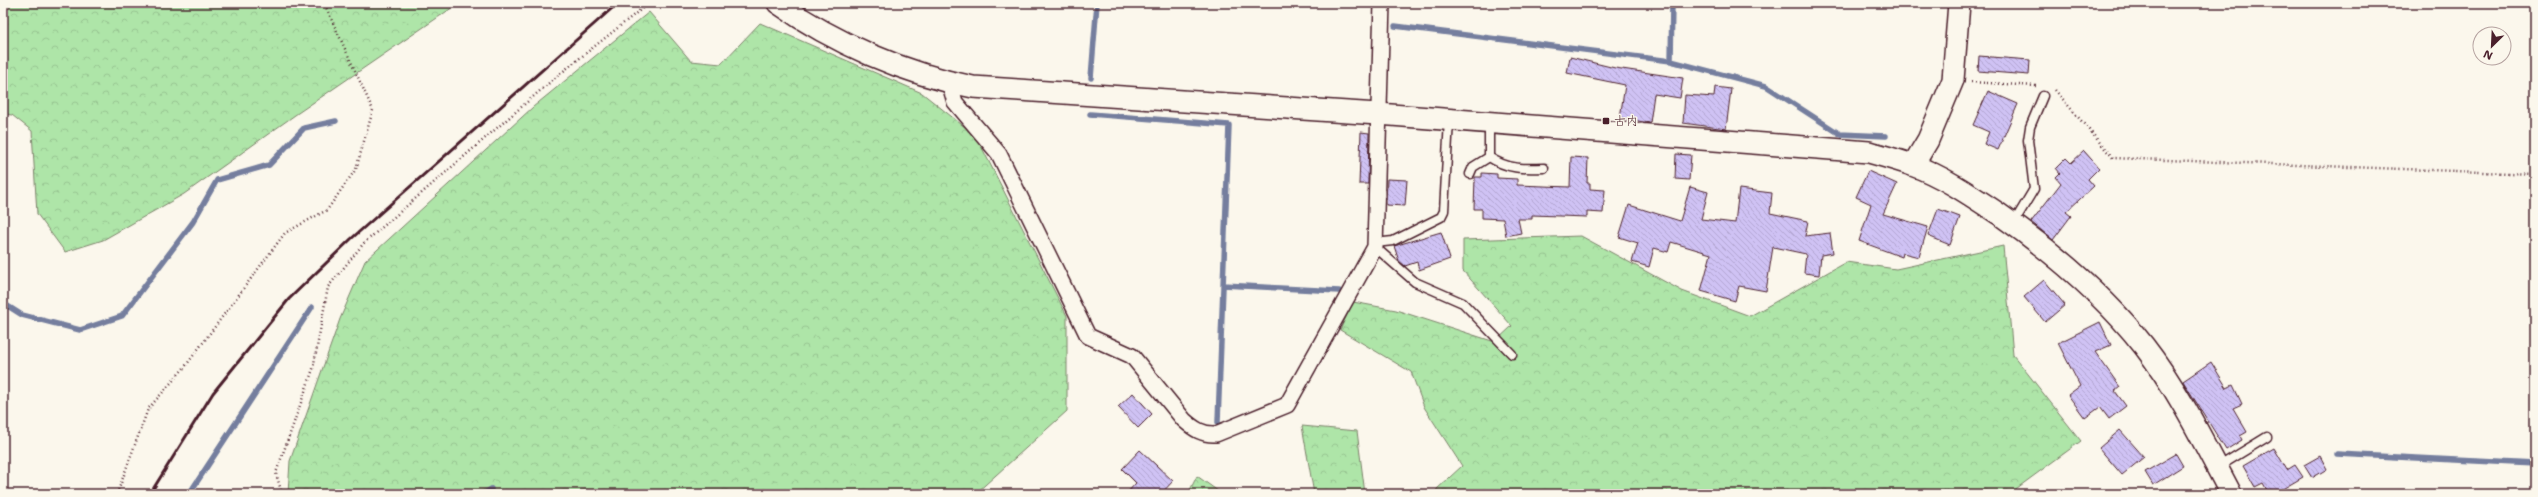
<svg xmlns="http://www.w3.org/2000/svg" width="2538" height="497" font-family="'Shantell Sans','Klee One',sans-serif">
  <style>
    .forest { fill: url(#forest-crowns); stroke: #7c826a }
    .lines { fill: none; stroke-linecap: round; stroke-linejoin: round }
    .stream { stroke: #747e9e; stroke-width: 5.5 }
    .building { fill: url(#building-back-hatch); stroke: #4a1f2b }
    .lane-casing { stroke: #4a1f2b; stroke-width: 11 }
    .street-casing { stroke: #4a1f2b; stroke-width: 18 }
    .secondary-casing { stroke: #4a1f2b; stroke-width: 24 }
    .path { stroke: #4a1f2b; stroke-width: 2.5; stroke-dasharray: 1 3; stroke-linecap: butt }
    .lane { stroke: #fbf7ec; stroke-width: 8 }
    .street { stroke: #fbf7ec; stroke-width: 15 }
    .secondary { stroke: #fbf7ec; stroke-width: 21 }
    .rail { stroke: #4a1f2b; stroke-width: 3 }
    .poi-dot { fill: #4a1f2b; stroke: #fbf7ec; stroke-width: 1.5 }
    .labels { text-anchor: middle; stroke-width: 3; stroke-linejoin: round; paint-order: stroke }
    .poi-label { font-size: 12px; fill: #4a1f2b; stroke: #fbf7ec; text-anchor: start }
  </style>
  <defs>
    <pattern id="forest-crowns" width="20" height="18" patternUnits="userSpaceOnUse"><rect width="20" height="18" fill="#aee5a8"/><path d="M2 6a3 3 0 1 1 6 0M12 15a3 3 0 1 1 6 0" fill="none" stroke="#97c491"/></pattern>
    <pattern id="building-back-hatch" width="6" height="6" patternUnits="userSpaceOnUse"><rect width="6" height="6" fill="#cfc2f4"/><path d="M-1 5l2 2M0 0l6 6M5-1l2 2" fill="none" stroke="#b3a6d1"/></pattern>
  </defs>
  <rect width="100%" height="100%" fill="#fbf7ec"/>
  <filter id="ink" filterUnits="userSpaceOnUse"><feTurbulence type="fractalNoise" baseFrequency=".025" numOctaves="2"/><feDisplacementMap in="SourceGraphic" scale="8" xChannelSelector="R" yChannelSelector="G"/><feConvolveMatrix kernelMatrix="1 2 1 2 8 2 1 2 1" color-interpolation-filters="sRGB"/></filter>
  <g filter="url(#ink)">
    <path class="forest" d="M3,3H459L295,115L184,194L103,240L65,252L37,214L32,131L12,115L3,114Z
      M649,12L691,61L721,64L760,23L922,93L976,136L1067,316V411L975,494H288L290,461L340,319L365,261L533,107Z
      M1581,236L1682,291L1750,316L1846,262L1896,269L2003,246L2013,355L2081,441L2009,494H1436L1437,489L1462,466L1424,407L1411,372L1340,330L1353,302L1396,310L1495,342L1512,326L1463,271V240Z
      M1302,426L1357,431L1365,494H1314Z
      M1197,476L1222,494H1188Z"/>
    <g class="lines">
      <path class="stream" d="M1395,26L1671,61L1766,86L1840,134L1886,136
        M1671,61L1672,3
        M1091,78L1097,3
        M1090,114L1229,125L1218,422
        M1223,285L1339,291
        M3,303L22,315L80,330L122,316L193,222L217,180L269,165L304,128L336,121
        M2337,454L2535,464
        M189,494L312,307
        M483,494L491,489"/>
    </g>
    <path class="building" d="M1979,56L2030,60L2029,75L1978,71Z
      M1570,57L1615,68L1683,78L1680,98L1654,94L1650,123L1620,118L1625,85L1567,73Z
      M1715,87L1731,89L1726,129L1683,123L1685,95L1714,97Z
      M1988,91L2018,104L1998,150L1984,144L1989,132L1973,125Z
      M1361,132L1369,133L1368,184H1359Z
      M2084,151L2099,168L2088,179L2094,186L2066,212L2071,216L2053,240L2031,222L2061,183L2056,177L2060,173L2056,168L2066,158L2071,163Z
      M1676,154L1691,155L1689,180L1675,179Z
      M1571,157L1588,158L1587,183H1590V189L1605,190L1603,213L1587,212V217L1532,215V219H1518L1521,233L1506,236L1503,219L1482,218V209H1474L1475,177H1482V173L1497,174V178L1517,179V185L1570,187Z
      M1868,171L1897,184L1883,214L1928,227L1919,257L1903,253L1902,257L1859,241L1871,204L1856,197Z
      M1387,179L1407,180L1405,206L1386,205Z
      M1690,187L1708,192L1701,219L1735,223L1739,189L1772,193L1770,213L1808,221L1805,236L1830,233L1833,253L1821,255L1819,275L1804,273L1806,254L1773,247L1766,291L1739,286L1735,301L1701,291L1711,254L1671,242L1668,252L1654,248L1649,267L1632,262L1638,243L1619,237L1629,205L1680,221Z
      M1938,209L1960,217L1950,245L1928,236Z
      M1441,232L1450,259L1419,270L1417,262L1405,266L1399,261L1394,246Z
      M2044,280L2065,305L2045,322L2024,297Z
      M2100,322L2111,345L2095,352L2120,387L2115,391L2126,406L2109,419L2100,407L2085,418L2068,395L2080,386L2058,343Z
      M2211,362L2227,388L2233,385L2242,404L2233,408L2247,432L2240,436L2242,440L2226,450L2183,381Z
      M1133,393L1152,414L1138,428L1118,407Z
      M2120,430L2144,457L2122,475L2099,448Z
      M2274,448L2287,470L2295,465L2303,477L2274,494H2269L2263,483L2255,487L2243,466Z
      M1140,450L1173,481L1161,494H1126L1136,483L1122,469Z
      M2176,454L2183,466L2153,485L2145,472Z
      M2320,456L2327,469L2312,478L2304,465Z"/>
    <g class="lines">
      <g class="lane-casing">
        <path id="lane" d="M1489,124V157C1507,169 1523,169 1544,168
          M1470,174L1473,167L1489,157
          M2013,224L2034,189L2028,140L2030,127L2043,96
          M1375,243L1393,241L1441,217L1444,211L1449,120
          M1375,247L1415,282L1463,303L1512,354
          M2218,467L2267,437"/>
      </g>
      <g class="street-casing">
        <path id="street" d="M949,82L955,102L999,154L1088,336L1132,356L1184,420C1194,429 1203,435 1216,434L1287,405L1375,247L1382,3"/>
      </g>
      <g class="secondary-casing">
        <path id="secondary" d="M778,3C834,43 906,74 973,87L1378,114L1869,152C1883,156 1898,160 1912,165C1943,176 1972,196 1999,214C2053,252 2103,294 2144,346C2179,391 2204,443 2231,494
          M1913,165L1928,140L1953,80L1959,3"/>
      </g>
      <path class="path" d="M1971,82L2036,86
        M2055,90L2113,158L2535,174
        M117,494L148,409L184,368L285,233L327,210L356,169L373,110L324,3
        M282,494L276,473L313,369L328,287L364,243L556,77L649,3"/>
      <use href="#lane" class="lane"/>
      <use href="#street" class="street"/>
      <use href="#secondary" class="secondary"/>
      <path class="rail" d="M150,494L213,393L289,299L351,239L618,3"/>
    </g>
  </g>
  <rect class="poi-dot" x="1602" y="117" width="8" height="8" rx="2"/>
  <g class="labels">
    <g class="poi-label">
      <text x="1614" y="125">古内</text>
    </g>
  </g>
  <rect width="2538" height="497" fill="none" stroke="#fbf7ec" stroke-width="16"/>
  <rect x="8" y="8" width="2522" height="481" fill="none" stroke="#4a1f2b" stroke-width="1.5" filter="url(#ink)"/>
  <g transform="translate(2492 46) rotate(204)"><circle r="19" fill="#fbf7ec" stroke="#b4a19f"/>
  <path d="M0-3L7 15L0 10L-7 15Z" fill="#4a1f2b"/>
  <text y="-6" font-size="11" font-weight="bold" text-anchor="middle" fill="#4a1f2b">N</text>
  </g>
</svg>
